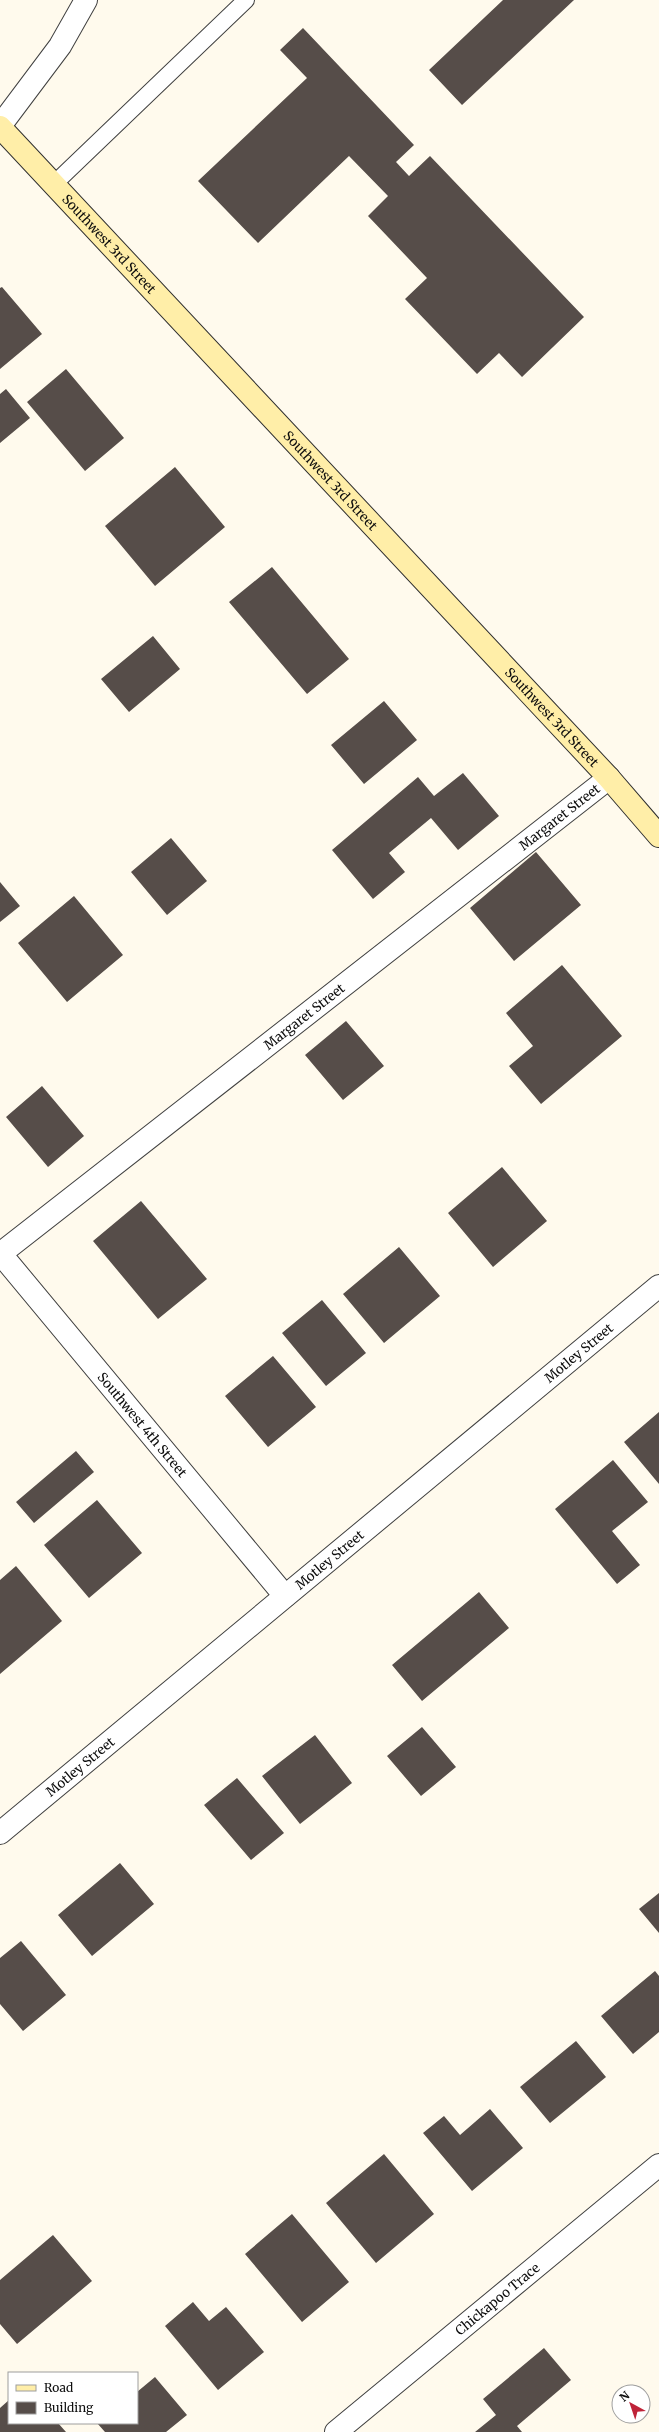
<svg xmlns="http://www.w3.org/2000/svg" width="659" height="2432" font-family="Merriweather,serif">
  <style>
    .building { fill: #564d49 }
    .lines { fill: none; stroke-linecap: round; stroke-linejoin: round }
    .lane-casing { stroke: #404040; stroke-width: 18 }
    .street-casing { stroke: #404040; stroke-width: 24 }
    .secondary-casing { stroke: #2f2f2f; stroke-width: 24 }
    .lane { stroke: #fff; stroke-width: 16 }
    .street { stroke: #fff; stroke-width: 22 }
    .secondary { stroke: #ffeea8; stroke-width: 22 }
    .labels { text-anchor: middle; stroke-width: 4; stroke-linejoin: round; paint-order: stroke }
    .street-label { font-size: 13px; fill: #0d0d0d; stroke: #fff }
  </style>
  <rect width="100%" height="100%" fill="#fffaed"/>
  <path class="building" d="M503,0H574L462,105L429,70Z
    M303,28L414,145L396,162L409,176L430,156L584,317L522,377L499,353L477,374L405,299L427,278L368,216L388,196L349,156L258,243L198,181L307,78L280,50Z
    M2,287L42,334L0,369V288Z
    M66,369L124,438L85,471L27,402Z
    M6,389L30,418L0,443V394Z
    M175,467L225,527L155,586L105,526Z
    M272,567L349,659L307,694L229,602Z
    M153,636L180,669L129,712L101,679Z
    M384,701L417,740L364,784L331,745Z
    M463,773L499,816L458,850L431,818L389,853L405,872L373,899L332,850L418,777L434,796Z
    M171,838L207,881L167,915L131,872Z
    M536,852L581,905L514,961L470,908Z
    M0,882L20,906L0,922Z
    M74,896L123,955L67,1002L18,943Z
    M562,965L622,1036L541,1104L509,1066L533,1046L506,1013Z
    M346,1021L384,1066L343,1100L305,1055Z
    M42,1086L84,1136L48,1167L6,1117Z
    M502,1167L547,1221L493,1267L448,1213Z
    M141,1201L207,1279L158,1319L93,1241Z
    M399,1247L440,1296L384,1343L343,1294Z
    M322,1300L366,1353L326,1386L282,1333Z
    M273,1356L316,1407L268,1447L225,1396Z
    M659,1412V1484L624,1442Z
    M76,1451L94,1472L34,1523L16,1502Z
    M613,1460L648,1502L612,1531L640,1565L617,1584L555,1509Z
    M97,1500L142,1553L89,1598L44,1545Z
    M16,1566L62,1621L0,1674V1580Z
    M479,1592L509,1628L422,1701L392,1665Z
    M422,1727L456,1767L421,1796L387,1756Z
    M315,1735L352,1783L300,1824L262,1776Z
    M237,1778L284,1833L251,1860L204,1805Z
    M120,1863L154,1904L92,1956L58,1915Z
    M659,1893V1933L639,1909Z
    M21,1941L66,1995L23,2031L0,2004V1958Z
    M655,1971L659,1976V2032L633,2054L601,2016Z
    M576,2041L606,2077L550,2123L520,2087Z
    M490,2109L523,2148L472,2191L423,2133L444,2116L460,2135Z
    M384,2154L434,2214L376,2263L326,2203Z
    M292,2214L349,2282L302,2322L245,2254Z
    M53,2235L92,2281L17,2344L0,2324V2280Z
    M193,2302L209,2321L226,2307L264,2352L218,2390L165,2326Z
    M544,2348L571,2380L517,2426L522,2432H475L496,2415L483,2399Z
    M155,2377L187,2415L166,2432H105L97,2423H137V2392Z
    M9,2400V2423H58L66,2432H0V2408Z"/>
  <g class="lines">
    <g class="lane-casing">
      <path id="lane" d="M54,184L246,0"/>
    </g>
    <g class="street-casing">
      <g id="street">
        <path d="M0,126L60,46L86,0"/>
        <path id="s1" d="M0,1253L285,1596"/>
        <path id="s2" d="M0,1254L609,778"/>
        <path id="s3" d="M0,1833L659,1286"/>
        <path id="s4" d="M336,2432L659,2165"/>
      </g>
    </g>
    <g class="secondary-casing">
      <g id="secondary">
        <path id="s5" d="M0,127L609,778L659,836"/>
      </g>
    </g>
    <use href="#lane" class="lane"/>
    <use href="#street" class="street"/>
    <use href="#secondary" class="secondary"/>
  </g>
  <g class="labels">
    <g class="street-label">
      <text dy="5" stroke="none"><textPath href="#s5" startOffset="160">Southwest 3rd Street</textPath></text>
      <text dy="5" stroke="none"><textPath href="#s5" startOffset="484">Southwest 3rd Street</textPath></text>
      <text dy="5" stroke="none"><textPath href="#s5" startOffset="808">Southwest 3rd Street</textPath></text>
      <text dy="5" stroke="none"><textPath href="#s2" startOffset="710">Margaret Street</textPath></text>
      <text dy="5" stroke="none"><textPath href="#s2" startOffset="386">Margaret Street</textPath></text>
      <text dy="5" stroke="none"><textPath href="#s3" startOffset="752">Motley Street</textPath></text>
      <text dy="5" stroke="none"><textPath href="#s1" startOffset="223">Southwest 4th Street</textPath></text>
      <text dy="5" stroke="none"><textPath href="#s3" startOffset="428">Motley Street</textPath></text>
      <text dy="5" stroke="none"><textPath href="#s3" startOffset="104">Motley Street</textPath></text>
      <text dy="5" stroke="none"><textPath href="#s4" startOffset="209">Chickapoo Trace</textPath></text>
    </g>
  </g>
  <rect x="8" y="2372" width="130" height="52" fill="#ffffff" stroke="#9e9e9e"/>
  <rect x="16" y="2385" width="20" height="6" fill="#ffeea8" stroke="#9e9e9e"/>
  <text x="44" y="2392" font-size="12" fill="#0d0d0d">Road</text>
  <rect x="16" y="2402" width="20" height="12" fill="#564d49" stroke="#9e9e9e"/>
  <text x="44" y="2412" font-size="12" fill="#0d0d0d">Building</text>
  <g transform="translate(631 2404) rotate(320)"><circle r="19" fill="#ffffff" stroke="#9e9e9e"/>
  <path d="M0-3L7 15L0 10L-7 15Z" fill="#bf2338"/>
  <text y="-6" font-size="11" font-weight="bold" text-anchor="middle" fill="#0d0d0d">N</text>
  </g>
</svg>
